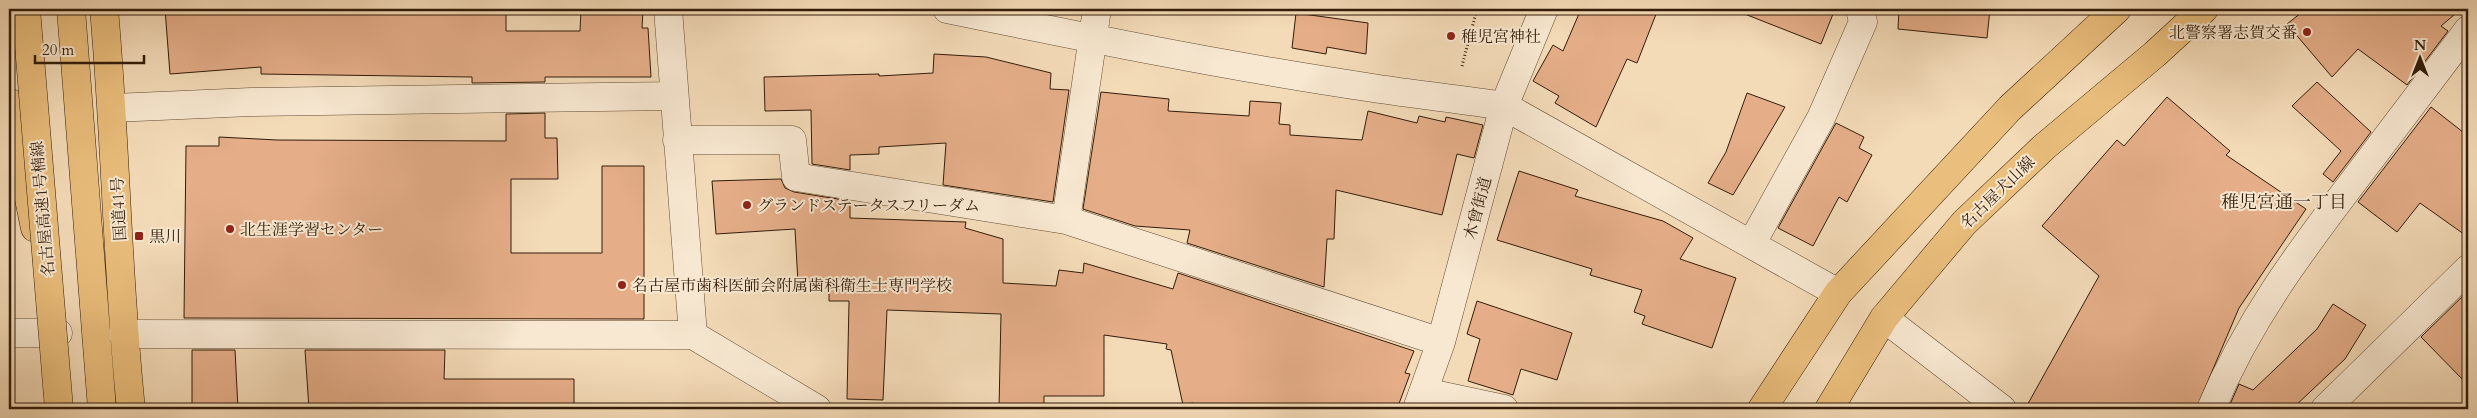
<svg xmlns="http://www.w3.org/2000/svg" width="2477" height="418" font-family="Cardo,'Noto Serif JP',serif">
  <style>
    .building { fill: #e5ae89; stroke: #321c09 }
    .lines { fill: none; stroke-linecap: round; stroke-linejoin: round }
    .minor-casing { stroke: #624c35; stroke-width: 29 }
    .major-casing { stroke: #321c09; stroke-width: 29 }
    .highway-casing { stroke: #321c09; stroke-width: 29 }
    .path { stroke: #321c09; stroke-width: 3; stroke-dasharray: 1 2.5; stroke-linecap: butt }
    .minor { stroke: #f8e8d1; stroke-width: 28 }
    .major { stroke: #eabe7c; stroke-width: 28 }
    .highway { stroke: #eabe7c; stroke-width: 28 }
    .highway-bridge-casing { stroke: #321c09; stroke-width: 29; stroke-linecap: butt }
    .highway-bridge { stroke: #eabe7c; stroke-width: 28 }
    .poi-dot { fill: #8f2418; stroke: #f8e8d1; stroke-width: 2 }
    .labels { text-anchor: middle; stroke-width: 4; stroke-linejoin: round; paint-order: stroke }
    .poi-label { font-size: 16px; fill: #321c09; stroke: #f8e8d1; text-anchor: start }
    .street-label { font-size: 16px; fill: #321c09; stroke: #f8e8d1 }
    .neighbourhood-label { font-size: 18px; fill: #321c09; stroke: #f8e8d1 }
  </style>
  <rect width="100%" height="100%" fill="#f4dbb8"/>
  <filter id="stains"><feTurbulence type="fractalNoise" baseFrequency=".004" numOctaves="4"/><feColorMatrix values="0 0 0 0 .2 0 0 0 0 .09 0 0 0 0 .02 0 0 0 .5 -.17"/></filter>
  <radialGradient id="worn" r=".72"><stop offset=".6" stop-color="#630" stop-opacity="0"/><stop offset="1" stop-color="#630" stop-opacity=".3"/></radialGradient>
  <path class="building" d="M165,9H506V31H580L581,9H643L642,28H648L651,77H545V82L472,83V77L261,74V67L170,74Z
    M1581,9H1658L1637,63L1627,59L1596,127L1555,103L1559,96L1533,81L1553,45L1563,51Z
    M1737,9H1835L1821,44L1737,11Z
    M1899,9H1990L1987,38L1898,29Z
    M2306,9H2461L2441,26L2448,31L2407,85L2358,49L2332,77L2287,24Z
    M1296,13L1368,23L1366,54L1327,47L1326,54L1292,48Z
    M934,54L986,57L1051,73L1050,89L1069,90L1053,202L943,185L946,143L879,147V154L850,155V170L812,164L811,110L765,111L764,77L879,74V76L933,73Z
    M2317,82L2371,132L2333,182L2323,174L2341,151L2292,106Z
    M1101,92L1169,99L1168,111L1249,116L1250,101L1281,103L1279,124L1290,125V135L1362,140L1368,111L1417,123L1419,116L1445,122L1446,117L1483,125L1474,158L1457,154L1442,215L1336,190L1334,239H1327L1324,287L1187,243L1190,230L1135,226L1083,209Z
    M1747,93L1785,107L1733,195L1708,183L1726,152Z
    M2167,97L2230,151L2226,155L2306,209L2239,308L2196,409H2025L2099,276L2042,226L2117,140L2124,146Z
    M2431,107L2468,136V237L2420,203L2397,232L2358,202Z
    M545,113V138H557L558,179H511V253H602V166H644V319L184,318L186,146H219V137L277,140L506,141V114Z
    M1836,123L1864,137L1859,148L1872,155L1847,202L1839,197L1813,246L1778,228Z
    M1519,171L1578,190L1575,196L1663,221L1693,238L1680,259L1736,278L1712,348L1642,324L1645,316L1634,312L1642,290L1590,275L1592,269L1497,240Z
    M781,179L785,188L794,192L850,201V218L966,222L965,228L1003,239V283L1056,286L1059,270L1083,273L1084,263L1173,289L1178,273L1414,351L1405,373L1410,374L1397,409H1193V403L1183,405L1171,350L1166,349L1167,344L1104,335V396H1044V409H999L1001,314L887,310L883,400L847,399L849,301H829V282L798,283L795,229L716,234L712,181Z
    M2468,291V385L2421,337Z
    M1477,301L1572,333L1557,380L1521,369L1513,395L1468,381L1480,339L1467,334Z
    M2333,304L2366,325L2345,359L2294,407L2299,409H2228L2239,384L2253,390L2317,329Z
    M192,350H235L238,409H192Z
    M305,350H445L444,379H574V409H309Z"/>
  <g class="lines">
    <g class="minor-casing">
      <path id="minor" d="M668,9L693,335
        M947,9C1088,38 1230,67 1373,88C1417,95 1461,99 1504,106L1838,293
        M113,108L251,102L674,96
        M677,140H792L796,177L1066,220L1441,342
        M1066,220L1097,9
        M1752,243L1821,118L1863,22L1860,9
        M1884,318L2002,409
        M9,333H58
        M123,334L693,335L817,409
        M1424,392L1504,409
        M1417,409L1441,342L1504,106L1544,9
        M2211,409C2248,321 2298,254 2356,178C2393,129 2431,79 2468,30
        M2325,409L2468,269"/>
    </g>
    <g class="major-casing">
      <path id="major" d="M1762,409L1838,293L2010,108L2117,9
        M1829,409L1884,318L1964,223L2044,147L2155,54L2204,9"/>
    </g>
    <g class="highway-casing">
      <path id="highway" d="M71,9L102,409
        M104,9C116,142 117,276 131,409
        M9,102L35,228"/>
    </g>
    <path class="path" d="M1462,66L1477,9"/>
    <use href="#minor" class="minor"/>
    <use href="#major" class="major"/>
    <use href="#highway" class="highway"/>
    <g class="highway-bridge-casing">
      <path id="highway-bridge" d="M26,9L59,409"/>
    </g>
    <use href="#highway-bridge" class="highway-bridge"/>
  </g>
  <g class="poi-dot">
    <circle cx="2307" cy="32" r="5"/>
    <circle cx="1451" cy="36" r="5"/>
    <circle cx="747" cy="205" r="5"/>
    <circle cx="230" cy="229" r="5"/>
    <rect x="134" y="231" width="10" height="10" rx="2.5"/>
    <circle cx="622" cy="285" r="5"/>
  </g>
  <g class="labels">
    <g class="poi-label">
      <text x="2297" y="38" text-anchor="end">北警察署志賀交番</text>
      <text x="1461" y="42">稚児宮神社</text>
      <text x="757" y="211">グランドステータスフリーダム</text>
      <text x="240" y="235">北生涯学習センター</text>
      <text x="149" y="242">黒川</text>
      <text x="632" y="291">名古屋市歯科医師会附属歯科衛生士専門学校</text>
    </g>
    <g class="street-label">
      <text transform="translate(1997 192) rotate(-44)" y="6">名古屋犬山線</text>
      <text transform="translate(1477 208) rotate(-75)" y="6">木曾街道</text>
      <text transform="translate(42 209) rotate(-95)" y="6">名古屋高速1号楠線</text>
      <text transform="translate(118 209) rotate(-93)" y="6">国道41号</text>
    </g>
    <g class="neighbourhood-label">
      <text x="2284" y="208">稚児宮通一丁目</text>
    </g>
  </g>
  <rect width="2477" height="418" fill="none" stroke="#f4dbb8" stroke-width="30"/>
  <rect x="10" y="10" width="2457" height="398" fill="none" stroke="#321c09" stroke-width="2.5"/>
  <rect x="15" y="15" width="2447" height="388" fill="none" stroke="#321c09"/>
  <g transform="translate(2420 58)" stroke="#f8e8d1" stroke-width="4" paint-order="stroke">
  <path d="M0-4L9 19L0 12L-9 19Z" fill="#321c09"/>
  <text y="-8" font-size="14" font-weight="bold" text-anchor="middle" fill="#321c09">N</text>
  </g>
  <path d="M35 55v8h109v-8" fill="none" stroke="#321c09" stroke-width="2.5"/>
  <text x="42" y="55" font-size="15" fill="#321c09" stroke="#f8e8d1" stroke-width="4" paint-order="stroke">20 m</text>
  <rect width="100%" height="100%" filter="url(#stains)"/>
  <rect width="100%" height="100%" fill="url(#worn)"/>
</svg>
